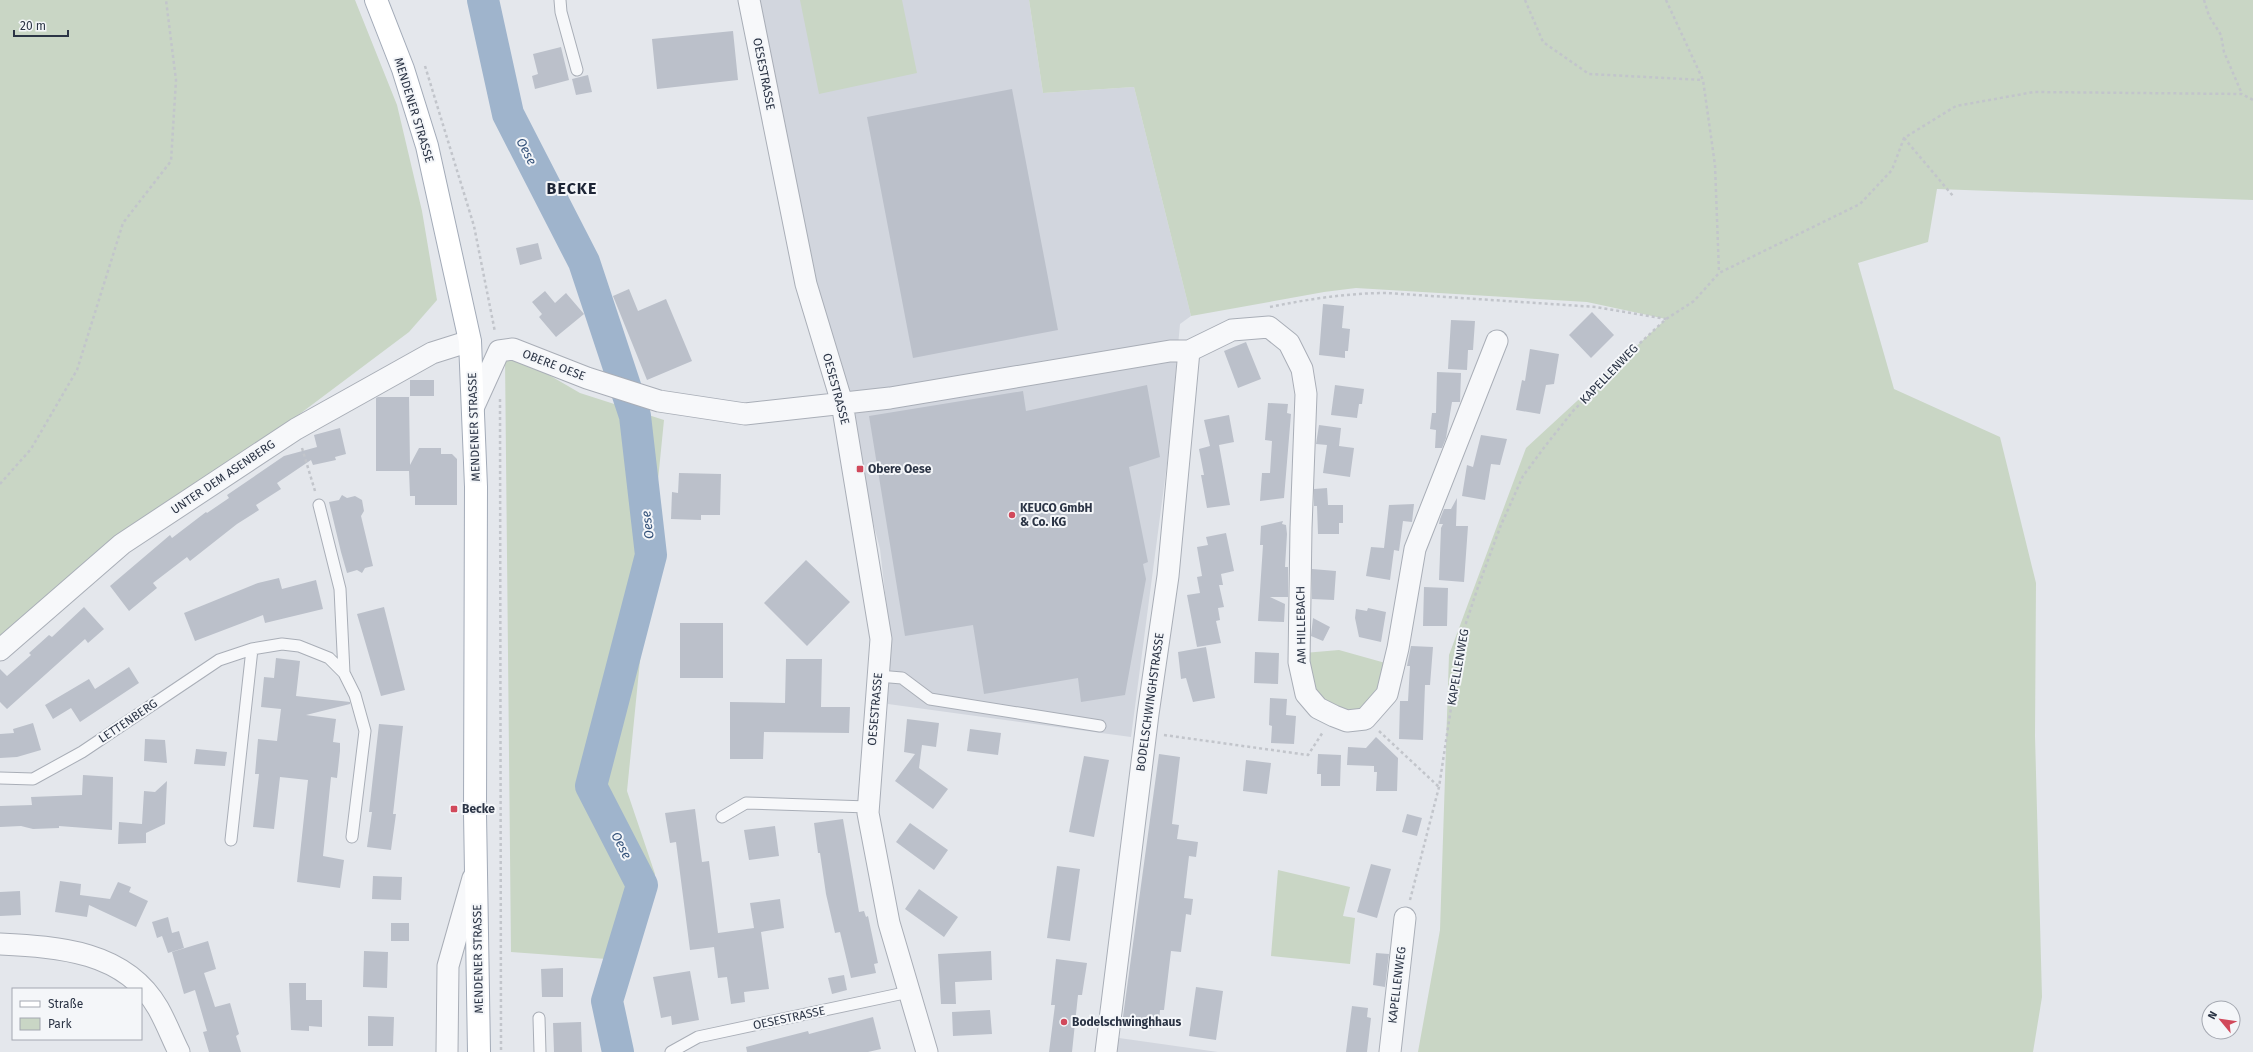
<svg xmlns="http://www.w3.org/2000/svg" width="2253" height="1052" font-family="'Fira Sans',sans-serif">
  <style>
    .built { fill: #d2d6de }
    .green { fill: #c9d6c5 }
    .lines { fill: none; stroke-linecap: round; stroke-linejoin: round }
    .river { stroke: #9fb4cc; stroke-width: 32 }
    .building { fill: #bbc0ca }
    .service-casing { stroke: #a9aeb7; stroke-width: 13 }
    .minor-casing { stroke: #a9aeb7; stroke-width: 23 }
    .primary-casing { stroke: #a3abb8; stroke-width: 24 }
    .path { stroke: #c2c5cb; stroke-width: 2.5; stroke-dasharray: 3 3; stroke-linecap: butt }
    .service { stroke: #f7f8fa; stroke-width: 11 }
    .minor { stroke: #f7f8fa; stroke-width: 21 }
    .primary { stroke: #fff; stroke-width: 22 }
    .poi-dot { fill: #d1495b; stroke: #f4f6f9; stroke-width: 1.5 }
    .labels { text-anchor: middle; stroke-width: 4; stroke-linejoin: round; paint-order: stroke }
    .street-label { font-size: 12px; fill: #2b3445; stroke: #f4f6f9 }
    .poi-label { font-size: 12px; font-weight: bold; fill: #2b3445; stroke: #f4f6f9; text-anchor: start }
    .water-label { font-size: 13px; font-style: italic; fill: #34527a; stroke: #f4f6f9 }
    .district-label { font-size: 16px; font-weight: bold; letter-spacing: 1px; fill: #1d2536; stroke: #f4f6f9 }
  </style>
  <rect width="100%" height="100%" fill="#e4e7ec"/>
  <path class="built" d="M749,0H1029L1043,93L1134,87L1191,316L1180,324L1168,456L1131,737L888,704L890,636L880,549L842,403Z
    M1112,1037L1218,1052H1110Z"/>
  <path class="green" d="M0,0H355L397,105L422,211L437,300L409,332L0,639Z
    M800,0H902L917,73L819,94Z
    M1029,0H2253V200L1937,189L1928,242L1858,263L1894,389L2000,437L2036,583L2035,736L2042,997L2033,1052H1418L1440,930L1449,655L1526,448L1666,319L1587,302L1356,288L1324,292L1191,316L1134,87L1043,93Z
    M505,357H518L580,393L664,420L627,791L655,874L634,961L511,952Z
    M1339,650L1389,664L1384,689L1364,714L1347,717L1311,693L1304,653Z
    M1278,870L1350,887L1343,916L1355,918L1350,964L1271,956Z"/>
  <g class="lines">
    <path class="river" d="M483,0L508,114L584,262L635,416L651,555L591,786L642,885L607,1001L618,1052"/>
  </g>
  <path class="building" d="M733,31L738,80L657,89L652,39Z
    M561,47L569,80L535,89L532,76L538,74L533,54Z
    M588,75L592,92L576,95L572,79Z
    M1012,89L1058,330L913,358L867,117Z
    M538,243L542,259L520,265L516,248Z
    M629,289L638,311L666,299L692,361L647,380L613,296Z
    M545,291L555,303L566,293L584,314L556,337L539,317L542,314L532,302Z
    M1323,304L1344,306L1342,328L1350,329L1348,351H1345V358L1319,355Z
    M1592,312L1614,335L1591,358L1569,335Z
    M1451,320L1475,321L1473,350H1468L1467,370L1448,369Z
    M1246,342L1261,379L1238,388L1224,351Z
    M1530,349L1559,354L1554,384L1546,385L1540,414L1516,410L1522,380L1525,381Z
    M1437,372L1461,373L1460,402H1452L1446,438L1442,448H1435L1436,430L1430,429L1432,413H1436Z
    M410,380H434V396H410Z
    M1147,385L1160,457L1129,467L1148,562L1143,564L1146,579L1125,695L1081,702L1078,678L984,694L973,625L905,636L869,416L1023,391L1026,411Z
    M1335,385L1364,389L1362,404H1359L1357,418L1331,415Z
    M378,397H409L410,465L419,448H441V454H452L457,459V505H415V496H410L409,471H376V398Z
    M1268,403L1288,404L1287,413L1291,414L1284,498L1260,501L1262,473H1270L1272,441L1265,440Z
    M1229,415L1234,442L1219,445L1230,505L1207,508L1201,475H1204L1199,449L1210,446L1204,420Z
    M1319,425L1341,428L1339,446L1354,448L1350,477L1323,473L1327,445L1316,444Z
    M340,428L346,454L335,457L336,460L313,465L311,460L277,483L281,489L256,505L259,510L237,524L190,561L187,557L153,583L157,588L129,611L110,586L170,535L172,538L206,512L207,513L229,498L227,495L284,456L317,447L314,435Z
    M1481,435L1507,439L1500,465L1491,464L1485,500L1462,496L1467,465L1473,467Z
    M679,473L721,474L720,515H701V520L671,519L672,492L678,493Z
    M1327,488L1328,505H1343V523H1339V534H1318L1317,506H1314V489Z
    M342,495L347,498L355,496L362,500L364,511L361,516L373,566L365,568L362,573L357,570L347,573L341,552L329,502L339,500Z
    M1457,498L1456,526H1468L1464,582L1439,580L1441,528L1443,524H1439L1440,519L1444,509H1451Z
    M1414,504L1412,522L1403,521L1399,551L1394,550L1390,580L1366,576L1371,547L1384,548L1389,505Z
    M1283,521L1282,524L1286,525L1287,534L1285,567H1288V597H1270L1285,604L1284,622L1258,621L1263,545H1260L1261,526Z
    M1226,533L1234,571L1221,574L1223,585H1219L1224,607L1218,608L1220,620L1216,621L1221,643L1197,647L1187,595L1200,593L1197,577L1202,576L1197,547L1208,545L1206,537Z
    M806,560L850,602L807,646L764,603Z
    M1312,569L1336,571L1334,600L1312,599Z
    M279,578L282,589L316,580L323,609L265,623L263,615L195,641L184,613L258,583Z
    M1424,587L1448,588L1447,626H1423Z
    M84,607L104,629L88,643L85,639L7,709L0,702V669L7,676L31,655L29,653L49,635L52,637Z
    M384,607L405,690L381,696L357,614Z
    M1368,608L1386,612L1381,642L1359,637L1355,618L1356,609L1367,611Z
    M1313,618L1330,627L1323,641L1311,636Z
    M680,623H723V678H680Z
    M1411,646L1433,647L1430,685H1425L1423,740L1399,739L1400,701H1408L1410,666H1407Z
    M1206,647L1215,698L1193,702L1186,678L1181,679L1178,652Z
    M1255,652L1279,653L1278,684L1254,683Z
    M276,658L300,661L296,696L350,702V704L306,715L336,719L333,742L340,743V751L337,778L331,777L323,856L344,860L340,888L297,882L308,780L280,777L274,829L253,827L259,774H255L258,739L277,741L281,709L261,707L264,677L274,678Z
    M786,659H822L821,707H850L849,733L764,732L763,759H730V702L785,703Z
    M129,667L139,683L80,722L71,708L53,719L45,705L89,679L95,689Z
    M1270,698L1287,699L1286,715L1296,716L1294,744L1271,743L1272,726L1269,725Z
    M907,719L939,723L936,747L922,745L919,768L948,789L933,809L895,781L915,754L904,752Z
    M33,723L41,750L17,757L0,758V734L14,733L13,729Z
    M379,724L403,726L393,814H396L391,850L367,847L372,812H369Z
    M970,729L1001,733L998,755L967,751Z
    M1376,737L1398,758L1397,791H1376L1377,772H1374V766L1347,765L1348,747L1366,748Z
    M145,739L165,740L167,763L144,761Z
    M196,749L227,752L225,766L194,764Z
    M1159,754L1180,757L1172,824L1179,825L1177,839L1198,842L1196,857L1189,856L1184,898L1193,899L1191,915L1186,914L1181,952L1171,951L1164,1010H1160L1159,1021L1153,1020L1151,1029L1122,1024Z
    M1318,754L1341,755L1340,786H1321V774H1317Z
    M1084,756L1109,760L1094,837L1069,832Z
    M1246,760L1271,763L1267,794L1243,791Z
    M83,775L113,777L112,830L59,826V828L33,829L21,826L0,827V806L32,805L31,797L82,795Z
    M167,781L165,824L146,833V843L118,844L119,822L142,824L144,791L155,792Z
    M695,809L702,862L709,861L718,933L754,928L750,903L780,899L784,928L761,932L769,989L744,992L745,1002L731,1004L727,977L718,978L714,947L690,950L676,842L670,843L665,813Z
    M1407,814L1422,818L1417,836L1402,832Z
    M843,819L859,912L864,911L866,917L868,916L878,963L874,964L876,973L851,978L840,932L835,933L826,894L820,853H818L814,823Z
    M910,823L948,850L934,870L896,842Z
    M775,826L779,856L749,860L744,830Z
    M1371,864L1391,869L1377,918L1357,912Z
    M1057,866L1080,869L1070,941L1047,938Z
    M373,876L402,877L401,900L372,899Z
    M60,881L81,884L80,895L110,899L118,882L131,887L129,892L148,901L136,927L89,905L87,917L55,912Z
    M919,889L958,917L944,937L905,909Z
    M20,891L21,915L0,916V892Z
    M168,917L172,933L179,931L184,948L168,953L162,936L157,938L152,922Z
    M391,923H409V941H391Z
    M208,941L216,969L204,973L215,1007L230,1003L239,1034L236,1036L241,1052H209L203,1032L207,1031L195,990L184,994L172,952Z
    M364,951L388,952L387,988L363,987Z
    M991,951L992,980L955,982L956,1004H941L938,954Z
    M1376,953L1389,954L1385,987L1373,985Z
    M1056,959L1087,963L1082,995H1078L1072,1052H1049L1055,1005H1051Z
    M563,968V997H542L541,969Z
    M690,971L699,1020L672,1025L671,1016L661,1018L653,977Z
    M844,975L847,990L832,994L828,978Z
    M289,983H306V1000H322V1027L309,1026V1031L291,1030Z
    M1196,987L1223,991L1216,1040L1189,1036Z
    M1352,1006L1368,1008L1367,1017L1371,1018L1367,1052H1346Z
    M990,1010L992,1034L953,1036L952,1012Z
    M368,1016L394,1017L393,1046H368Z
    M873,1017L881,1049L868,1052H747L746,1047L808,1031L809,1034Z
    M581,1022L582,1052H554L553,1023Z"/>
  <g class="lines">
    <g class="service-casing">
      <path id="service" d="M560,0L561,12L577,70
        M319,505L340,589L344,673
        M878,676L902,678L930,699L1100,726
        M0,778L33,779L82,752L219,660L252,649L282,644L299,646L329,658L344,673L355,695L365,731L352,837
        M722,817L746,803L868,807
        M231,840L252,649
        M539,1018L540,1052
        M671,1052L698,1037L909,992"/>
    </g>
    <g class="minor-casing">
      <path id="minor" d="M749,0L806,284L842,403L881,639L868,813L889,923L927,1052
        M474,406L499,351L513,349L587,378L659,401L745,414L890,398L1170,351H1189L1232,330L1269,327L1289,343L1302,369L1306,394L1301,528L1299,662L1306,694L1318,708L1334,716L1347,721L1365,719L1387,694L1398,648L1415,549L1497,341
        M0,650L122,544L296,429L432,353L470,341
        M0,944C59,947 125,951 158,1008C166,1022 172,1038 179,1052
        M447,1052L448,966L473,878
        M1106,1052L1148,714L1168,576L1189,351
        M1390,1052L1405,918"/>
    </g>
    <g class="primary-casing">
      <path id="primary" d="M376,0L403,69L427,146L470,341L476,487L475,813L479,1052"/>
    </g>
    <path class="path" d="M1525,0L1543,42L1589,74L1703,80
      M1666,0L1703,80L1715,165L1719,273
      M2204,0L2209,16L2221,35L2224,52L2242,94
      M425,66L474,226L495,332
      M1904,138L1953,196
      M1270,307C1309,299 1347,293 1387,293L1596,307L1666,319
      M500,399L501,1052
      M302,448L315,491
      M0,484L31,449L77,370L123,223L171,161L176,80L166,0
      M1379,731L1439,787
      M1164,735L1308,755L1323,732
      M1410,900L1439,787L1462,635L1478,587L1501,525L1523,476L1546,445L1573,411L1639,344L1666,319L1694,301L1719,273L1860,204L1892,170L1904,138L1956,106L2034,92L2242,94L2253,100"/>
    <use href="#service" class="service"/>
    <use href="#minor" class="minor"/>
    <use href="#primary" class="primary"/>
  </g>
  <g class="poi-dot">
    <rect x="856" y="465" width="8" height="8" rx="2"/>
    <circle cx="1012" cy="515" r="4"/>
    <rect x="450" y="805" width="8" height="8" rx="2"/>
    <circle cx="1064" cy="1022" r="4"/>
  </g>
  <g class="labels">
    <g class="street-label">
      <text transform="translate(764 74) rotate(79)" y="4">OESESTRASSE</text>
      <text transform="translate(414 110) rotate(73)" y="4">MENDENER STRASSE</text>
      <text transform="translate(554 365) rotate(21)" y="4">OBERE OESE</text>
      <text transform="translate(1609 374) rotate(-46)" y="4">KAPELLENWEG</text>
      <text transform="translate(836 389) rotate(75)" y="4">OESESTRASSE</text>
      <text transform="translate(474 427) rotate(-92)" y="4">MENDENER STRASSE</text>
      <text transform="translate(223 477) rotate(-34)" y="4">UNTER DEM ASENBERG</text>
      <text transform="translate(1301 625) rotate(-91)" y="4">AM HILLEBACH</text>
      <text transform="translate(1458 667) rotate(-80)" y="4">KAPELLENWEG</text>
      <text transform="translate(1150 702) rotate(-82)" y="4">BODELSCHWINGHSTRASSE</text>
      <text transform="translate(875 709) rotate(-85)" y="4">OESESTRASSE</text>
      <text transform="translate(128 721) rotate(-34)" y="4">LETTENBERG</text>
      <text transform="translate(478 959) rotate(-91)" y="4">MENDENER STRASSE</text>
      <text transform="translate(1397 985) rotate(-83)" y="4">KAPELLENWEG</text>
      <text transform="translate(789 1018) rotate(-12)" y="4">OESESTRASSE</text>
    </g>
    <g class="poi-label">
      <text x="868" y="473">Obere Oese</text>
      <text x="1020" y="512">KEUCO GmbH<tspan x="1020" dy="14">&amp; Co. KG</tspan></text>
      <text x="462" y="813">Becke</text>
      <text x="1072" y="1026">Bodelschwinghhaus</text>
    </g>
    <g class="water-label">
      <text transform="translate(527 151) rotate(63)" y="5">Oese</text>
      <text transform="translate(647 525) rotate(-97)" y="5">Oese</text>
      <text transform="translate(622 845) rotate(63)" y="5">Oese</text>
    </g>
    <g class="district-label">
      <text x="572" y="194">BECKE</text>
    </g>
  </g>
  <rect x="12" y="988" width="130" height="52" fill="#f4f6f9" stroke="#a4a8b1"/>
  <rect x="20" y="1001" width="20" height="6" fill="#ffffff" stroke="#a4a8b1"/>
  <text x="48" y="1008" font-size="12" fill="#2b3445">Straße</text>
  <rect x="20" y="1018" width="20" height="12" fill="#c9d6c5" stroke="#a4a8b1"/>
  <text x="48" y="1028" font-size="12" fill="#2b3445">Park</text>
  <g transform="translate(2221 1020) rotate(299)"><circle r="19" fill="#f4f6f9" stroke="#a4a8b1"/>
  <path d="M0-3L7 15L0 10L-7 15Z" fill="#d1495b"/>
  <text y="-6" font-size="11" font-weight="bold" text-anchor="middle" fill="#2b3445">N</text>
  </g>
  <path d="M14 30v6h54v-6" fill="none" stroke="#2b3445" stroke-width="2"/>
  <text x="20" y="30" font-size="12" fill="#2b3445" stroke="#f4f6f9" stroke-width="3" paint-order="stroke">20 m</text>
</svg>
